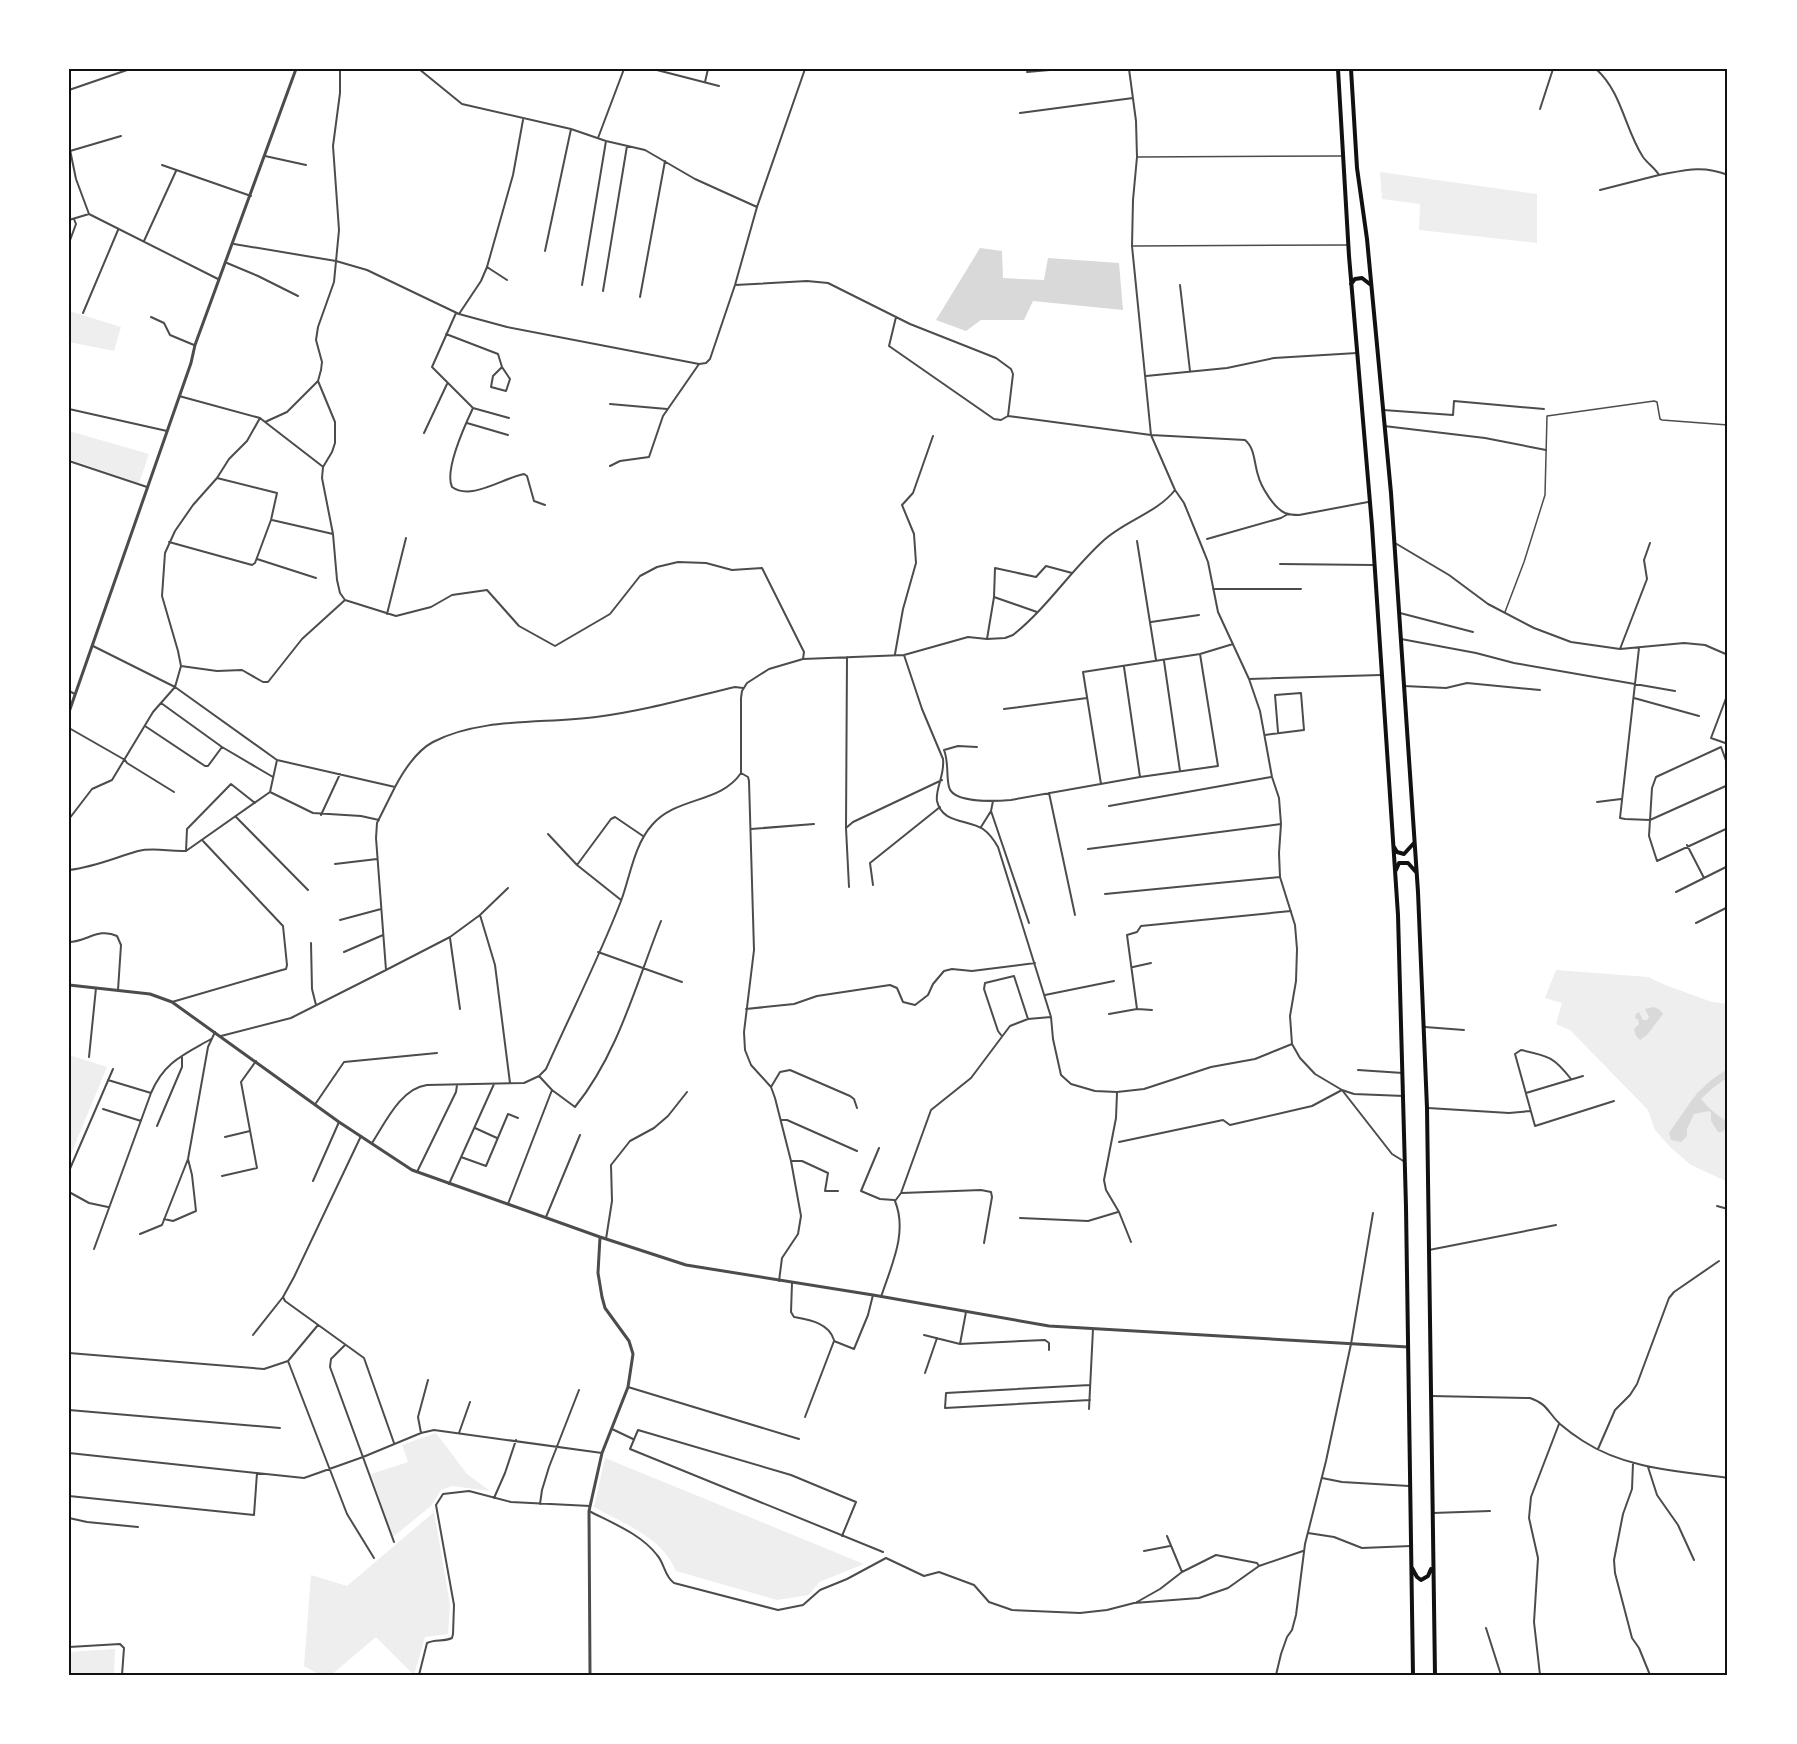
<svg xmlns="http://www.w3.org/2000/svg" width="1797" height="1744" font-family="'IBM Plex Serif',serif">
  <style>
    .green { fill: #eee }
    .water { fill: #d9d9d9 }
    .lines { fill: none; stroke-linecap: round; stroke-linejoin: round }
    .canal { stroke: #d9d9d9; stroke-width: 7 }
    .service { stroke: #4c4c4c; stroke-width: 1.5 }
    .minor { stroke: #4c4c4c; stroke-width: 2 }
    .tertiary { stroke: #4c4c4c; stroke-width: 3 }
    .trunk { stroke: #111; stroke-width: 4 }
    .neatline { fill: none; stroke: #111; stroke-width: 2 }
  </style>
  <rect width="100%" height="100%" fill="#fff"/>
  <path class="green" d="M1380,172L1537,194V243L1419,230L1420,204L1382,199Z
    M69,311L121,327L114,351L69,342Z
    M69,431L149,454L139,483L69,459Z
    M1556,970L1648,977L1665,985L1712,1002L1728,1004V1182L1691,1165L1670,1147L1655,1130L1648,1110L1570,1030L1556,1024L1562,1003L1545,998Z
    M69,1055L107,1067L69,1159Z
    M436,1433L467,1474L490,1491L452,1486L441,1490L431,1506L393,1537L371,1474L408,1462L402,1445Z
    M605,1458L864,1564L819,1582L809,1595L777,1600L676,1571C662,1537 624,1524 594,1507Z
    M434,1512L450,1604L448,1634L425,1637L414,1675L376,1637L331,1675H320L304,1666L311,1575L347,1586Z
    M115,1649L114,1675H69V1652Z"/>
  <path class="water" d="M980,248L1002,251L1003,278L1044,280L1048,258L1119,263L1123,310L1033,301L1024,320H981L966,331L936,320Z
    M1654,1007L1660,1010L1663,1014L1647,1035L1640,1040L1636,1036L1634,1029L1639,1024L1638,1020L1635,1018L1636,1014L1639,1012L1643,1020H1647L1649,1017L1645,1009Z
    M1699,1096C1707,1107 1716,1115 1728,1122V1127L1722,1132H1718L1711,1121V1113L1709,1111L1694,1114L1687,1129V1136L1681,1142L1671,1140L1669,1133L1694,1097Z"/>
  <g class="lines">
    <path class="canal" d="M1699,1096L1712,1084L1728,1073"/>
    <path class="service" d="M1138,157L1341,156
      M1133,246L1348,245
      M1505,612L1524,562L1545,495L1547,416L1654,401L1657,402L1660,419L1662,420L1728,425"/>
    <path class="minor" d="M419,69L462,104L571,129L606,141L645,150L695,179L757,207
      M653,69L719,86
      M1129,69L1136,121L1137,157L1133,200L1132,246L1151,435L1175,490L1184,503L1202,547L1208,562L1218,612L1249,679L1260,711L1272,777L1279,798L1281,824L1279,853L1280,877L1295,925L1297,949L1296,981L1290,1016L1292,1044L1300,1058L1315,1074L1342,1090L1354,1094L1404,1096
      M1596,69C1622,92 1625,130 1643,157C1648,164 1655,168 1659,175C1686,170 1702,165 1728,175
      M1027,72L1061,69
      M705,82L708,69
      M69,90L130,69
      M1540,109L1553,69
      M1020,113L1133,98
      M598,138L624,69
      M69,145L76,179L89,214
      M70,151L121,136
      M265,156L306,165
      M162,165L251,196
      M1600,190L1659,175
      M69,220L89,214L218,279
      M144,241L176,171
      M69,243L76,224L74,219
      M234,244L336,261L367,270L459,314L507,327L699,364
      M545,251L571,129
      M227,263L258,276L298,296
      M487,267L507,280
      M582,285L606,141
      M735,285L807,281L828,283L910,324L996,358L1011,369L1013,374L1008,416L1151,435L1245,440C1255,448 1254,463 1258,475C1261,487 1274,508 1285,513C1290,515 1295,515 1299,515L1368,502
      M1180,285L1190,371
      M603,291L627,146
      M640,297L665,161
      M83,313L118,230
      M456,313L432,367L473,408L509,418
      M459,314L481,281L487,267L513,175L523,120
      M151,317L164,323L170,335L194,345
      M896,317L889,346L994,419L1001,420L1008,416
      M446,334L498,354L502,367L493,376L491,387L506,391L510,379L502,367
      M1146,376L1227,368L1274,358L1357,353
      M318,381L335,422V443L332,452L323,467L322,478L333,534L337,580L340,593L345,600L396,616L431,607L452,595L487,590L519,626L555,646L610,614L640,576L657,567L678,562L706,563L732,570L762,568L804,652L803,659
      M179,396L260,418L265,422L287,412L318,381L321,370L322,362L316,340L318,327L334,282L339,230L333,146L340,93V69
      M610,404L667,409
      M473,408C465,425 444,470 452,487C471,501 503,478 524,474L527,476L534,501L545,505
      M69,409L167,431
      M1383,410L1453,415L1454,401L1544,409
      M265,422L322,466
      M467,423L508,435
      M1384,426L1485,438L1546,450
      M424,433L447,384
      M69,461L147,487
      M610,466L620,461L649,457L663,416L699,364L706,363L710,359L735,285L757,207L805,69
      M272,520L333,534
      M1207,539L1281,518L1288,514
      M1137,541L1156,660
      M169,542L252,565L255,563L271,520L277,493L217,478
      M1395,543L1449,575L1488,604L1534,628L1571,642L1620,649L1684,643L1705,645L1728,655
      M257,559L316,578
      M1280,564L1373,565
      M1213,589H1301
      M994,597L1037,612
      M1400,613L1473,632
      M387,614L406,538
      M1151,622L1199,615
      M987,639L994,597L995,568L1036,577L1046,566L1072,573
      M1401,639L1476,653L1514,663L1675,691
      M93,646L175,687L277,760L395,787C404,770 416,751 433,742C481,717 544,724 596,717C643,711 689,698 735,687L743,688
      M1639,648L1620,818L1625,819L1650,820L1728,785
      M1620,649L1647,579L1644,560L1650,543
      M895,654L903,609L916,563L914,534L902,505L913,493L933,436
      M904,655L922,709L943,759C945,775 935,789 937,801C942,824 968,819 983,829C990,834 994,840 998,847L1051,1017L1053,1039L1061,1075L1071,1084L1095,1091L1117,1092L1144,1089L1211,1067L1255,1059L1292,1044
      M847,657L846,828L853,822L942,780
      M1164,661L1180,771
      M181,666L217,671L242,670L263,682H268L302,639L345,600
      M1124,667L1140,777
      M1249,679L1381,675
      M1404,686L1446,688L1467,683L1540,690
      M69,691L75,694
      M1728,693L1711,738L1728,744
      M1634,698L1699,716
      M161,703L222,747L273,777
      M1004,709L1087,698
      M145,726L205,766H208L222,747
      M69,728L125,760L127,763L174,792
      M1265,735L1304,730L1301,693L1275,695L1278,732
      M977,747L958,746L944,750C949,763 946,775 949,787C953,804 998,801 1011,800L1140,777L1218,766L1200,654
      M1728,766L1721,747L1656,777L1652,788L1649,836L1657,861L1728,828
      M741,773L748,777L749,781L754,950L744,1032L745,1050L751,1065L771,1087L775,1098L791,1161L801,1216L798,1234L782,1258L779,1281
      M1101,784L1083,672L1200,654L1233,644
      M270,792L277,760
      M1049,793L1075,915
      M1597,802L1621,799
      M1109,806L1271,777
      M991,811L1029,923
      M321,815L340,774
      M236,817L308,890
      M69,819L92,789L112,780L153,712L175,687L181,666L178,651L162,596L165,553L175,531L193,505L217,478L229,459L247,441L260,418
      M981,827L991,811L993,801
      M846,828L849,887
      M751,829L814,824
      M548,834L577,865L621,900
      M1687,845L1704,878
      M1088,849L1281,824
      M186,851L187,829L231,784L255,803
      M335,864L377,859
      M577,865L611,819L615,817L643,836
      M69,870C95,867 114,858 138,851C155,847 170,852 186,851L270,792L313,813L361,816L379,820
      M873,885L870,863L940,807
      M1676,892L1728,866
      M1105,894L1280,877
      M480,915L495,965L510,1083
      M340,920L381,909
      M1696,923L1728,907
      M450,938L460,1009
      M69,942C86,942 99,927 117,936L121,945L118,990
      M311,943L312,989L316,1005
      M344,952L383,935
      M598,952L682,982
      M1133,967L1151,963
      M386,970L376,838L377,823L395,787
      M1045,995L1114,981
      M172,1002L282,970L286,969L287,965L283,926L203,841
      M746,1009L794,1004L817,996L890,985L897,988L903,1002L915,1005L928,995L933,984L944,971L952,969L972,971L1035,963
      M1137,1009L1127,935L1137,932L1141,926L1291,911
      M1109,1014L1137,1009L1152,1010
      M1425,1027L1464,1030
      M1001,1035L998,1031L984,989L985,983L1014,976L1028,1019
      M221,1036L291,1018L386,970L450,937L480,915L508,888
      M89,1057L96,988
      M1358,1070L1403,1073
      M539,1076L552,1090L575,1107C618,1054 636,984 661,921
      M1571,1079C1554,1057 1549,1056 1521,1050L1515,1054L1535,1126L1614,1101
      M108,1080L151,1093
      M771,1087L780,1072L790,1070L850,1096L854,1099L857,1108
      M1117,1093L1116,1118L1104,1180L1106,1190L1119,1212L1131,1242
      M1526,1093L1583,1076
      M316,1103L344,1062L437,1053
      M1428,1108L1509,1113L1530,1111
      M103,1109L141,1121
      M781,1120H787L857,1151
      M157,1126L182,1067V1057
      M475,1128L497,1138
      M225,1137L250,1131
      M1119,1142L1223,1120L1230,1125L1312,1106L1342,1090L1392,1154L1405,1162
      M372,1143C385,1123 401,1088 427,1085L524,1083L539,1076L546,1069C571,1013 599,958 621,901C630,877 634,845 652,825C677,796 720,804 741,773V698L742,691L747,683L769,669L803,659L904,655L968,637L987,639L1005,638L1013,635C1047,608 1071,570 1103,541C1124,521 1157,513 1175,490
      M879,1148L861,1191L880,1199L894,1200
      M461,1157L486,1166L508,1114L518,1118
      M791,1161H802L828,1173L825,1191H838
      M69,1171L113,1069
      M417,1172L456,1092L457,1085
      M222,1176L257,1168L241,1082L256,1061
      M313,1181L339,1122
      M449,1184L494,1084
      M69,1192L89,1203L108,1207
      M902,1193L981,1190L991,1192L992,1197L984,1243
      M508,1204L552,1090
      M1717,1206L1728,1209
      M546,1217L580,1135
      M1020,1218L1088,1221L1118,1212
      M164,1219L173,1221L196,1211L192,1175L188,1159
      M140,1234L162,1225L188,1159L208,1047L215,1032
      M606,1239L612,1201L611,1165L630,1141L654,1128L668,1116L687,1092
      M94,1249L151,1093C164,1062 183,1055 211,1039
      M1429,1250L1556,1225
      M792,1283L791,1312L794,1317C810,1320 829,1323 834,1340
      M283,1297L285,1301L364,1358L394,1443
      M881,1297C891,1266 908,1233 895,1201L901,1193L931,1110L971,1078L1010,1026L1028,1019L1051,1017
      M318,1325L288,1361L347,1514L374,1558
      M253,1335L283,1297L294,1277L361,1136
      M924,1335L960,1344L1045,1340L1049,1343V1350
      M960,1344L966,1312
      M345,1345L331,1359L330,1367L394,1542
      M69,1353L264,1369L288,1361
      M925,1373L937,1338
      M628,1387L799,1439
      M1431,1396L1530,1398C1548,1404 1548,1413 1560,1424C1567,1430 1575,1436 1583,1441C1626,1469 1678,1471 1728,1478
      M1090,1400L945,1408L946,1393L1090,1385
      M1089,1409L1093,1329
      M69,1410L280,1428
      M805,1417L834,1341L854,1349L868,1315L873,1295
      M612,1429L633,1439
      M421,1433L418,1417L428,1380
      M459,1433L470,1402
      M1598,1449L1615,1410L1630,1395L1637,1384L1669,1298L1674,1292L1719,1261
      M69,1453L304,1478L363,1457L421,1433L434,1430L602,1453
      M1633,1463L1632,1489L1623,1514L1614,1560L1615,1573L1632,1638L1639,1648L1650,1675
      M1648,1467L1657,1495L1678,1525L1694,1560
      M1322,1478L1342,1482L1409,1486
      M69,1496L254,1515L257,1473
      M494,1498L505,1473L516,1440
      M540,1504L542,1490L549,1467L579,1390
      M589,1511C612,1523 641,1534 657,1555C665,1564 664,1576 674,1583L778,1610L803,1605L820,1590L847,1579L886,1558L924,1576L939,1572L974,1585L989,1602L1012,1610L1080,1613L1107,1610L1134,1603L1199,1598L1228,1588L1259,1566L1303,1551
      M1433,1513L1490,1511
      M69,1518L87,1522L138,1527
      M1308,1533L1334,1537L1362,1548L1411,1546
      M842,1536L856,1502L791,1475L638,1430L630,1449L883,1552
      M1167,1536L1182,1572L1216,1555L1257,1563L1259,1566
      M1144,1551L1170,1546
      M1137,1602L1160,1589L1182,1572
      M1486,1628L1501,1675
      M69,1647L120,1644L124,1648L122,1675
      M419,1675L427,1643C435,1639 444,1642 452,1638L453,1634L454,1605L436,1505L443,1494L469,1491L511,1502L590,1506
      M1276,1675L1281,1654L1287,1637L1292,1630L1296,1615L1305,1544L1326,1461L1351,1344L1373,1213
      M1540,1675L1534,1622L1538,1558L1529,1518L1531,1497L1559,1424"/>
    <path class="tertiary" d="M69,712L191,363L195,345L296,69
      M69,985L150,994L172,1002L339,1122L412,1170L600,1237L686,1265L873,1295L1049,1326L1408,1347
      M590,1675L589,1511L602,1453L628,1387L633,1354L629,1341L605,1308L602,1297L598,1273L600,1237"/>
    <path class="trunk" d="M1338,69L1349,256L1372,526L1398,915L1406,1207L1413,1675
      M1351,69L1357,168L1367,239L1391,493L1418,892L1427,1108L1435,1675
      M1351,284L1355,279L1362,278L1371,285
      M1394,847L1397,852L1404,854L1414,843
      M1396,870L1399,863H1408L1416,872
      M1412,1568L1417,1577L1421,1580L1428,1576L1431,1569"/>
  </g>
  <rect width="1797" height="1744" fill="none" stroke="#ffffff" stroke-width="141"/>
  <rect x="70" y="70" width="1656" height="1604" class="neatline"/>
</svg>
